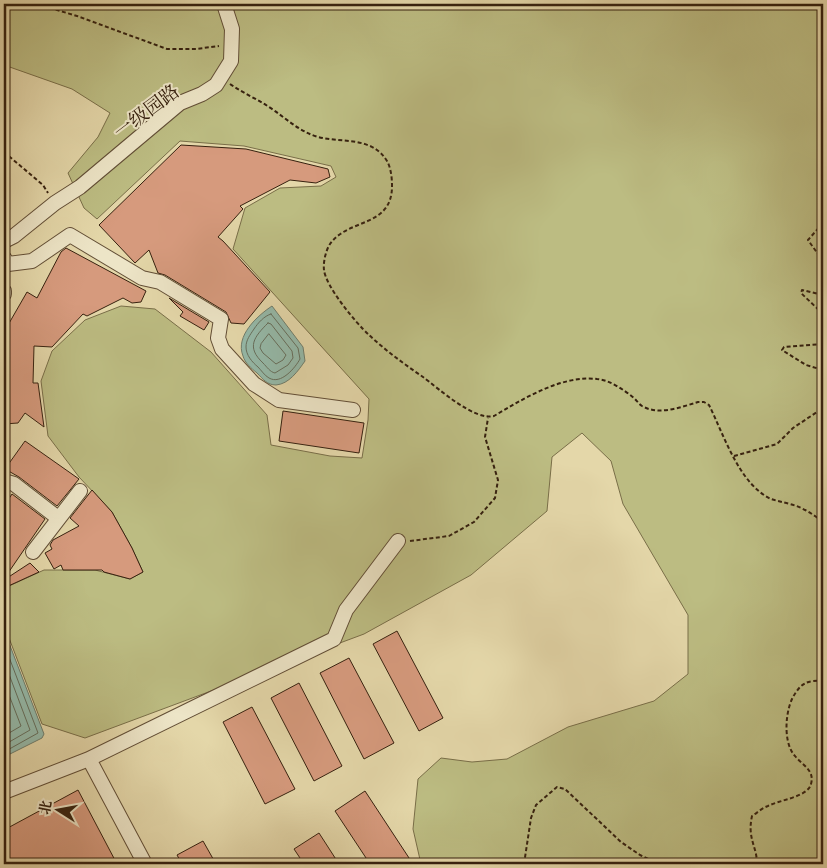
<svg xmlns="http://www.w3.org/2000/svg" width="827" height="868" font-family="'IM FELL DW Pica','Noto Serif SC',serif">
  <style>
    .green { fill: #bcbc82; stroke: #796e48 }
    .water { fill: #95baaa; stroke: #6f7d6c }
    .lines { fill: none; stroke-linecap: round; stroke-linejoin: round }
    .shore { stroke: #666e5c; stroke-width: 1 }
    .building { fill: #d69a7d; stroke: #36210f }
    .minor-casing { stroke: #624e36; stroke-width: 16 }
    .path { stroke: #36210f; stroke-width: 2; stroke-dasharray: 4 2.5; stroke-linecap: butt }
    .minor { stroke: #ede5c7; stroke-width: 14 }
    .labels { text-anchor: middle; stroke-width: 4; stroke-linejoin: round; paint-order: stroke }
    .street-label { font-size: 19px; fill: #36210f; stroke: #ede5c7 }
  </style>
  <rect width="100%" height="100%" fill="#e4d7a9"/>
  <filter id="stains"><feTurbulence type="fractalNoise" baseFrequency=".004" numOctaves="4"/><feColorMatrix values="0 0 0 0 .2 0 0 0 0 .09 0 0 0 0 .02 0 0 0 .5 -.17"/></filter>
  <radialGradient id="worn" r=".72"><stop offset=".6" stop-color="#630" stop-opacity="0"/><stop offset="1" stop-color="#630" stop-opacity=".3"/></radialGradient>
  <path class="green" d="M4,4H823V864H421L413,829L418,779L441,758L472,762L507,759L568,727L654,701L688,674V615L623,504L611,461L582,433L552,457L547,511L471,575L364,634L85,738L42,724L4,625V591L9,586L44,570H95L130,579L143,572L132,548L112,512L79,477L48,436L41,381L52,351L85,320L121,306L155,309L211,352L267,415L271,445L330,456L362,458L368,420L369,399L233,249L245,208L280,188L321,186L336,177L331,166L244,146L180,141L97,219L84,208L68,173L98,137L110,113L72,89L4,65Z"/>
  <path class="water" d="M272,306L303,347L305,361C298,371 289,384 276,385C267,385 263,379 257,373C251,368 245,363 243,356C235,336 257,316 272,306Z
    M4,630L44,734L42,738L4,757Z"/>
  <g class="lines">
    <path class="shore" d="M271,314L298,348L300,359C295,368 281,385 269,378C265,376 261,370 258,367C252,362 246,355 246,347C246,340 250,335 254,329C258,323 264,316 271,314Z
      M268,323L271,324L292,351L293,358L288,365L275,373C270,372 267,367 263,363C246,347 254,337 268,323Z
      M269,334L286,355L283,360L276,364L263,353L260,348L261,344Z
      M4,644L38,733L4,752
      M4,661L30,730L4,745
      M4,682L21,726L4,736"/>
  </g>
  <path class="building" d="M181,145L246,149L328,169L330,177L316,183L290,180L240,206L243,209L218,237L223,241L270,292L244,324L231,323L226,312L165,275L158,273L149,250L135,263L99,225Z
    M66,248L146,291L141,302L132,303L123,298L87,316L83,314L52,347L34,346L33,383H38L44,427L25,413L18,423L4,424V332L27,292L37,298L61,252Z
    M169,298L209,322L204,330L180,316L183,312Z
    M283,411L364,423L359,453L279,441Z
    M25,441L79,479L57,506L19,477L5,469Z
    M92,490L112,512L132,548L143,572L130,579L104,572L102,570H63L61,565L54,569L45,553L52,549L50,545L53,540L79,526L70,518Z
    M12,494L45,519L4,579V506Z
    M30,563L39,572L4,588V580Z
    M397,631L443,718L419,731L373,644Z
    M349,658L394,743L364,759L320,673Z
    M299,683L342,766L314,781L271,698Z
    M252,707L295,789L265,804L223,722Z
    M78,790L117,864H8L4,856V830Z
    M365,791L413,864H370L335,811Z
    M319,833L339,864H304L294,849Z
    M203,841L216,864H182L177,855Z"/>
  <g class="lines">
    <g class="minor-casing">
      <path id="minor" d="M4,241L14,236L55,203L80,187L180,103L202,94L216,85L231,61L232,29L224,4
        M4,258L8,264L32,261L70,235L142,278L160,282L221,319L218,338L222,349L254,384L279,400L353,410
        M4,291V294
        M4,481L14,484L58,518
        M33,552L80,491
        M89,759L334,639L346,610L398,541
        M4,792L89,759L145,864"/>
    </g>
    <path class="path" d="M37,4L77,16L167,49H196L219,46
      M230,84C243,93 257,99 269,107C286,118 298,131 318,137C341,143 372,136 387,161C391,168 392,178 392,186C392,228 348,218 330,244C326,250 323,262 324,270C326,287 356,323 369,335C385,350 404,364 423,377C438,388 474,421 494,416C523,399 561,375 597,379C610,380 624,390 634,398C637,401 639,404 642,406C659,416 681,407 698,402H704L709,405C724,435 739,484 771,499C777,501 783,502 790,504C802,507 813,514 823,522
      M4,152L43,185L48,193
      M823,223L808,240L823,261
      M823,295L802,290L801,293L823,314
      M823,344L784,347L782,350L806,365L823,370
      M734,456L777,444L793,428L823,408
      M410,541L449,536L474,522L495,498L498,480L485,437L488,418
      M524,864L531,818L536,805L557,787L565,789L621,842L640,855L659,864
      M757,864C757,846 747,839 752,816C757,813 762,808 768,806C779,800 808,797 811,784C815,770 802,765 795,756C783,743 785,712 793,697C801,683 807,680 823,681"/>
    <use href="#minor" class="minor"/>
  </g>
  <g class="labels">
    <g class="street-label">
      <text transform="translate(146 111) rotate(-37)" y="7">一级园路</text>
    </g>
  </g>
  <rect width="827" height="868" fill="none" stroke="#e4d7a9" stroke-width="20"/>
  <rect x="5" y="5" width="817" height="858" fill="none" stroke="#36210f" stroke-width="2.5"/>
  <rect x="10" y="10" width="807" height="848" fill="none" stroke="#36210f"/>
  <g transform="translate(58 810) rotate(281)" stroke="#ede5c7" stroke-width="4" paint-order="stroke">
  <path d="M0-4L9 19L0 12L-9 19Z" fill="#36210f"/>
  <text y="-8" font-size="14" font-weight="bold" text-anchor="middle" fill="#36210f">北</text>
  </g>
  <rect width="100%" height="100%" filter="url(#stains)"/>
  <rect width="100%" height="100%" fill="url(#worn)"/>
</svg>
